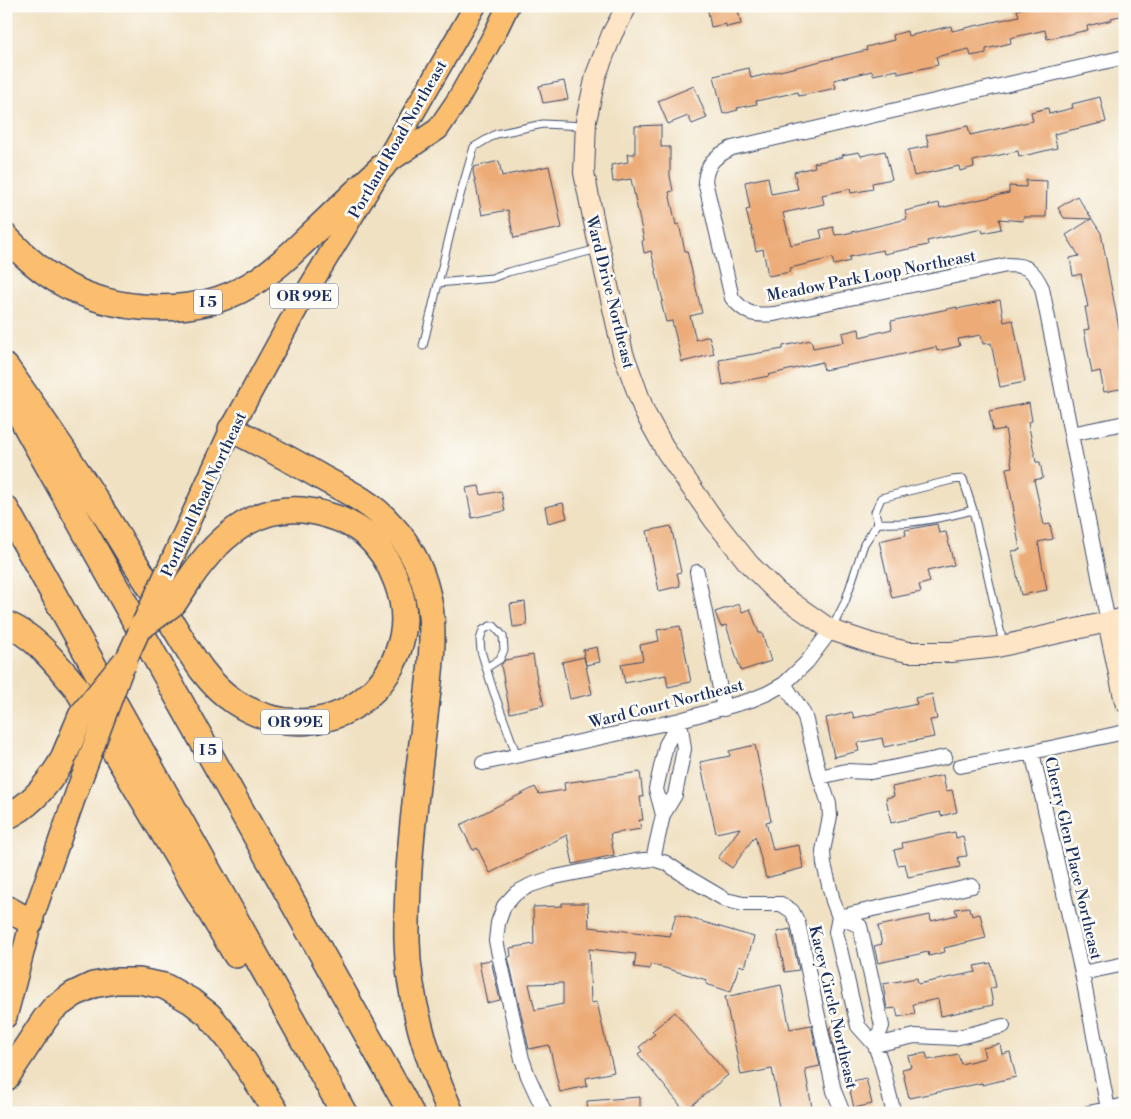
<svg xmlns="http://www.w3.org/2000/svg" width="1131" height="1119" font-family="'Libre Bodoni',serif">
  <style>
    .building { fill: #ecab77; fill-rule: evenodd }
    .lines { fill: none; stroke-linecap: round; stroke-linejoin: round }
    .lane-casing { stroke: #3b4a6d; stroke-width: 9 }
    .street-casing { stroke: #3b4a6d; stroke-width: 16 }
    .secondary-casing { stroke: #3b4a6d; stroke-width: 22 }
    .primary-casing { stroke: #3b4a6d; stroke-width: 24 }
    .highway-casing { stroke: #3b4a6d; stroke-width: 28 }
    .lane { stroke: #fff; stroke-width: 7 }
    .street { stroke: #fff; stroke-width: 14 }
    .secondary { stroke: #fde5c5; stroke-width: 20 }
    .primary { stroke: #fbbe6e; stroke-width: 21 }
    .highway { stroke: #fbbe6e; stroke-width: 25 }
    .primary-bridge-casing { stroke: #3b4a6d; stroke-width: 24; stroke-linecap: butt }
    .highway-bridge-casing { stroke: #3b4a6d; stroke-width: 28; stroke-linecap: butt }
    .primary-bridge { stroke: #fbbe6e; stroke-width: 21 }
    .highway-bridge { stroke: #fbbe6e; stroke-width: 25 }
    .labels { text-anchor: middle; stroke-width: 5; stroke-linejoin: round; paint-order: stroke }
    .shield { fill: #fdfcf7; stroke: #5f6c8c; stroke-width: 1 }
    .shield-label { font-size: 15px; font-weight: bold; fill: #1b2f5e }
    .street-label { font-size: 16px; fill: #1b2f5e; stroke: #fdfcf7 }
  </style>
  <rect width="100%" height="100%" fill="#fdfcf7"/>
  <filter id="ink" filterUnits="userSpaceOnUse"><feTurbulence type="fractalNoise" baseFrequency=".02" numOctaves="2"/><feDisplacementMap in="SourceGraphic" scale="10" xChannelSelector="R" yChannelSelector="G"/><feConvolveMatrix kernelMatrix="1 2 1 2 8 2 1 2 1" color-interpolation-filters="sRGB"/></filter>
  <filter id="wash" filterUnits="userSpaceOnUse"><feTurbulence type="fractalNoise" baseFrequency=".0096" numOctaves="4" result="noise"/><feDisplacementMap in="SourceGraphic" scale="20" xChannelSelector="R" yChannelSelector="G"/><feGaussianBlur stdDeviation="1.12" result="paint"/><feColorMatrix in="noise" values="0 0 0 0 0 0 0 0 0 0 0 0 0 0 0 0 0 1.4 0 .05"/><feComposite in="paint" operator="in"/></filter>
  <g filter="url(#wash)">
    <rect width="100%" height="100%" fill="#f0e1c3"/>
    <g id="blocks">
      <path class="building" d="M707,6H737L741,24L726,27V24L711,27Z
        M1032,6H1125V15L1111,18L1112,20L1087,26L1088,30L1047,39L1045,30L1010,38L1011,43L986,49V53L971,56L969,49L936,57L938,65L898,74V70L873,75L872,71L834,80L836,88L799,96L798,92L756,101L757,104L737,108L738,110L723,114L714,76L749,68L751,78L867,50L866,47L894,40L893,35L907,31L908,36L951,26L952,31L1019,16L1017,10Z
        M564,81L568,99L543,103L539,86Z
        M694,86L707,118L692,124L688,116L668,124L658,101Z
        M1100,97L1106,122L1054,134L1057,148L1019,157L1018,151L973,161L974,167L960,171L959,166L914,176L908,150L929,146L926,135L968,126L970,135L1033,121L1031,112L1048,108L1049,114L1073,108L1072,104Z
        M661,125V147H670V176L673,191L669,192L676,225L679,224L685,251H687L702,313L690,316L696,340L709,336L714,354L682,362L672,321L666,322L661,302L663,301L651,251L644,253L642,241L644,240L631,179L613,182L611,165L628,162L627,154H635V126Z
        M885,151L892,179L872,183L873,189L851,193L850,189L822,195L824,204L783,213L791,245L822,238L820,230L833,227L835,235L844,234L907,219L905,211L939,203L940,208L1009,193V186L1026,187V180L1047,181L1046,217H1023V221L999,219L1001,229L983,233L982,229L927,241L928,245L884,254L883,250L849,257L850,261L834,265L832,258L790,268V272L768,276L763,249L756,251L751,226H750L746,210L750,209L745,182L768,177L771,194L798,189L794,172L815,167L814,163L843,157L842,155L859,152L861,156Z
        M499,161L502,176L549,166L562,228L514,238L508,210L482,215L473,171L474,167Z
        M1077,196L1101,233L1123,349H1125V388L1104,392L1100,371L1092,373L1084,330L1089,329L1085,307H1088L1081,274L1073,276L1070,258L1079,256L1066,235L1091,219L1064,218L1058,208Z
        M1000,300L1004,322L1013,320L1025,382L1000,387L991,343L983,344L981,335L958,339L960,346L937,351L936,347L876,360L824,370L822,362L768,375L769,376L723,385L719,360L783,349V346L811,340L813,348L844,342L842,333L859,329L860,337L892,329L891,321L957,307V309Z
        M1029,403L1032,421L1028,422L1036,462H1040L1043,478L1034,480L1044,525L1050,524L1053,539L1038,542L1047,590L1021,595L1012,551L1020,550L1013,511H1014L1006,468L1012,467L1005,429L993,431L989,411Z
        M479,486L481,495L501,491L505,511L472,518L466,488Z
        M563,503L567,518L548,523L545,507Z
        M937,524L939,533L946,532L954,565L927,571L930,582L919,585L921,592L892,598L879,541L906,535L905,530Z
        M671,526L681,572L677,573L680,586L659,591L647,531Z
        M525,602L527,625L513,627L510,604Z
        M739,604L742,612L750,609L759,633H762L771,661L741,671L726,625L721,627L715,612Z
        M680,626L691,682L668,687L666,675L625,683L621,664L643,660L640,645L659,641L657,630Z
        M597,647L600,662L586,665L583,650Z
        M533,655L538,685H539L544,705L510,713L501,665L505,660Z
        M584,657L592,694L570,699L562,662Z
        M932,694L937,719L930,720L934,737L884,747L882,738L857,743L859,751L834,757L826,718L852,712L854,718L917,704L915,698Z
        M755,745L771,821L766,822L773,850L799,845L803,868L766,878L755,836L732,868L718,858L740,828L716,833L700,762L730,756L729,751Z
        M640,772L643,797H640L643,820H639L641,829L610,834L614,855L573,864L567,835L490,873L477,848L473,850L460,825L535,787L539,794L565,790L564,783Z
        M943,775L946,791L952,790L957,812L941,816L940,812L891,823L886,798L894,796L892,787Z
        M955,832L956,838L963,836L967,856L958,857L960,867L908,877L905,864L898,865L894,850L903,848L902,843Z
        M562,903H588L589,927L670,936L676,914L754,937L745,967L739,965L731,992L706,984L707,980L650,964V969L634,967L636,954L589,949L591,1003L597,1002L607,1047H608L614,1072L586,1078L587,1086L560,1092L549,1045L529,1049L508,957L511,956L510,948L534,944L533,907L562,906ZM563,983V1004L535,1010L529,984Z
        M969,907L970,912H971L972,916L980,914L986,938L944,948L945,952L929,956L928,952L878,963L874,946L882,944L878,926L930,915L931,921L957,915L955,909Z
        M790,929L799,970L785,972L777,932Z
        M491,960L500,1000L487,1003L479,962Z
        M991,963L996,987L990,988L993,1005L941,1016L938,999L913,1004L915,1014L898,1017L896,1008L887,1009L883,984L917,978L918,984L976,972L974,966Z
        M781,985L790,1029L811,1025L820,1066L805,1069L813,1113H781L772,1069L741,1075L725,997Z
        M675,1012L728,1075L685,1111L638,1054L642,1051L639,1047L655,1034L652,1031Z
        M840,1025L848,1061L837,1063L829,1028Z
        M1000,1044L1002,1054L1010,1052L1016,1077L982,1085V1083L909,1098L902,1069L911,1067L908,1056L926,1053L928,1060L958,1054L961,1064L985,1058L983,1048Z
        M866,1078L872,1104L854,1108L848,1082Z
        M640,1097V1113H588L587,1101Z"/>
    </g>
  </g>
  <g filter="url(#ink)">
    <use href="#blocks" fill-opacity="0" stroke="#3b4a6d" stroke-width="1"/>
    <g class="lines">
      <g class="lane-casing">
        <path id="lane" d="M438,283L492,278L508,272L598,249
          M423,346L456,209L474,147L496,134L543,124L585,126
          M973,510L1003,643
          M832,628L845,602L864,544L878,523L875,512L881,498L952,480L963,479L973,510C944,518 908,525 878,523
          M486,668L500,659L504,650L503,636L494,626H490L483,630L480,640L481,651L493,690L517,756"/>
      </g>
      <g class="street-casing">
        <path id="street" d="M1125,57L732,148C716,156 707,162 705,181L732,298C746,314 753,316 774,314L1007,265C1027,265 1033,269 1042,288L1071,434L1125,423
          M1071,434L1108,622
          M697,572L724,709
          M784,684L801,709L805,717L820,777L829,804L830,816L823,851L824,864L833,901L839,917L836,932L858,1026L875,1045L882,1065L893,1110
          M1125,732L1032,752L1082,973L1125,964
          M483,763L680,720L751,700L768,693L784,684L807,662L831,630
          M960,766L1032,752
          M820,777L846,771L871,772L945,757
          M663,815L656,789L666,745L680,720
          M653,859L663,815L675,795L684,749L680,720
          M839,917L860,926L882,1026L875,1045
          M839,917L972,886
          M1082,973L1108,1109L1088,1113
          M875,1045L915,1036L955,1038L1003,1026
          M1108,1109L1125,1105
          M545,1113L528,1076L522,1059L496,941L498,923L504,906L516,893L531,885L555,877L635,861L653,859L666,863L687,877L726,900L743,904H781L792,911L798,923L834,1091L843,1113"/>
      </g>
      <g class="secondary-casing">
        <path id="secondary" d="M627,6L612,34L596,75L586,121L584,173L596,232L623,353L645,413L666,451L714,520L749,564L778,593L831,630L873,644L908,652H951L997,647L1125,618
          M1108,622L1125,702"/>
      </g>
      <g class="primary-casing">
        <path id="primary" d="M387,163L438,129L457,101L494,35L508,6
          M174,555L231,429L301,301L383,166L475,6
          M6,1017L31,922L78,788"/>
      </g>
      <g class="highway-casing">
        <path id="highway" d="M6,237C22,254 38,269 58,281C113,314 195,318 250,285C276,270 296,249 317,229C339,208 361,187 383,166
          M6,367C50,429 92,492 131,557C146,579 159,602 173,625C190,653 207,684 235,702C279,731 336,729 374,690C388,676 398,656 402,637C410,602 391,557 365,534C354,525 341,519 327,515C266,496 222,531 189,580
          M11,397L29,432L411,1113
          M231,429C263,445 295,462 326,480C349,492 374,505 391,525C412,547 425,576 430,607C436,647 427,693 423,734C415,802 406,871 407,940C408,999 427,1059 451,1113
          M6,509L344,1113
          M6,624C35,635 56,664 76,687L236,955
          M6,817C31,806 49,783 62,761
          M6,908L31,922
          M6,1078L45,1019L54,1008L74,994L93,985L116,981H139L164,986L191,1001L209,1015L233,1044L277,1113"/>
      </g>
      <use href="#lane" class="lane"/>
      <use href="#street" class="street"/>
      <use href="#secondary" class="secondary"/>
      <use href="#primary" class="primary"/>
      <use href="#highway" class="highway"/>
      <g class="primary-bridge-casing">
        <path id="primary-bridge" d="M78,788L125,662L174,555"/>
      </g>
      <g class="highway-bridge-casing">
        <path id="highway-bridge" d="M141,627L174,603L189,580
          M62,761L81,716L125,662"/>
      </g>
      <use href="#primary-bridge" class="primary-bridge"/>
      <use href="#highway-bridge" class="highway-bridge"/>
    </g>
  </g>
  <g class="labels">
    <g class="shield">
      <rect x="270" y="283.5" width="68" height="25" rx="4"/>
      <rect x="194" y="289.5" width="28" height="25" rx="4"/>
      <rect x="261" y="709.5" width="68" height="25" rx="4"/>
      <rect x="194" y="737.5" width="28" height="25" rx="4"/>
    </g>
    <g class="shield-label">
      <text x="304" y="301">OR 99E</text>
      <text x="208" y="307">I 5</text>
      <text x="295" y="727">OR 99E</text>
      <text x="208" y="755">I 5</text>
    </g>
    <g class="street-label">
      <text transform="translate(397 139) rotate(-60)" y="6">Portland Road Northeast</text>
      <text transform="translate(871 275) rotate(-11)" y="6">Meadow Park Loop Northeast</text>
      <text transform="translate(611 292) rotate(76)" y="6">Ward Drive Northeast</text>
      <text transform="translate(203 494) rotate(-65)" y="6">Portland Road Northeast</text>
      <text transform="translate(666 703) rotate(-14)" y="6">Ward Court Northeast</text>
      <text transform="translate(1074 858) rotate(77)" y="6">Cherry Glen Place Northeast</text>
      <text transform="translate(834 1007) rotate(77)" y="6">Kacey Circle Northeast</text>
    </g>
  </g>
  <rect width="1131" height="1119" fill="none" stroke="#fdfcf7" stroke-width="25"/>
</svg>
